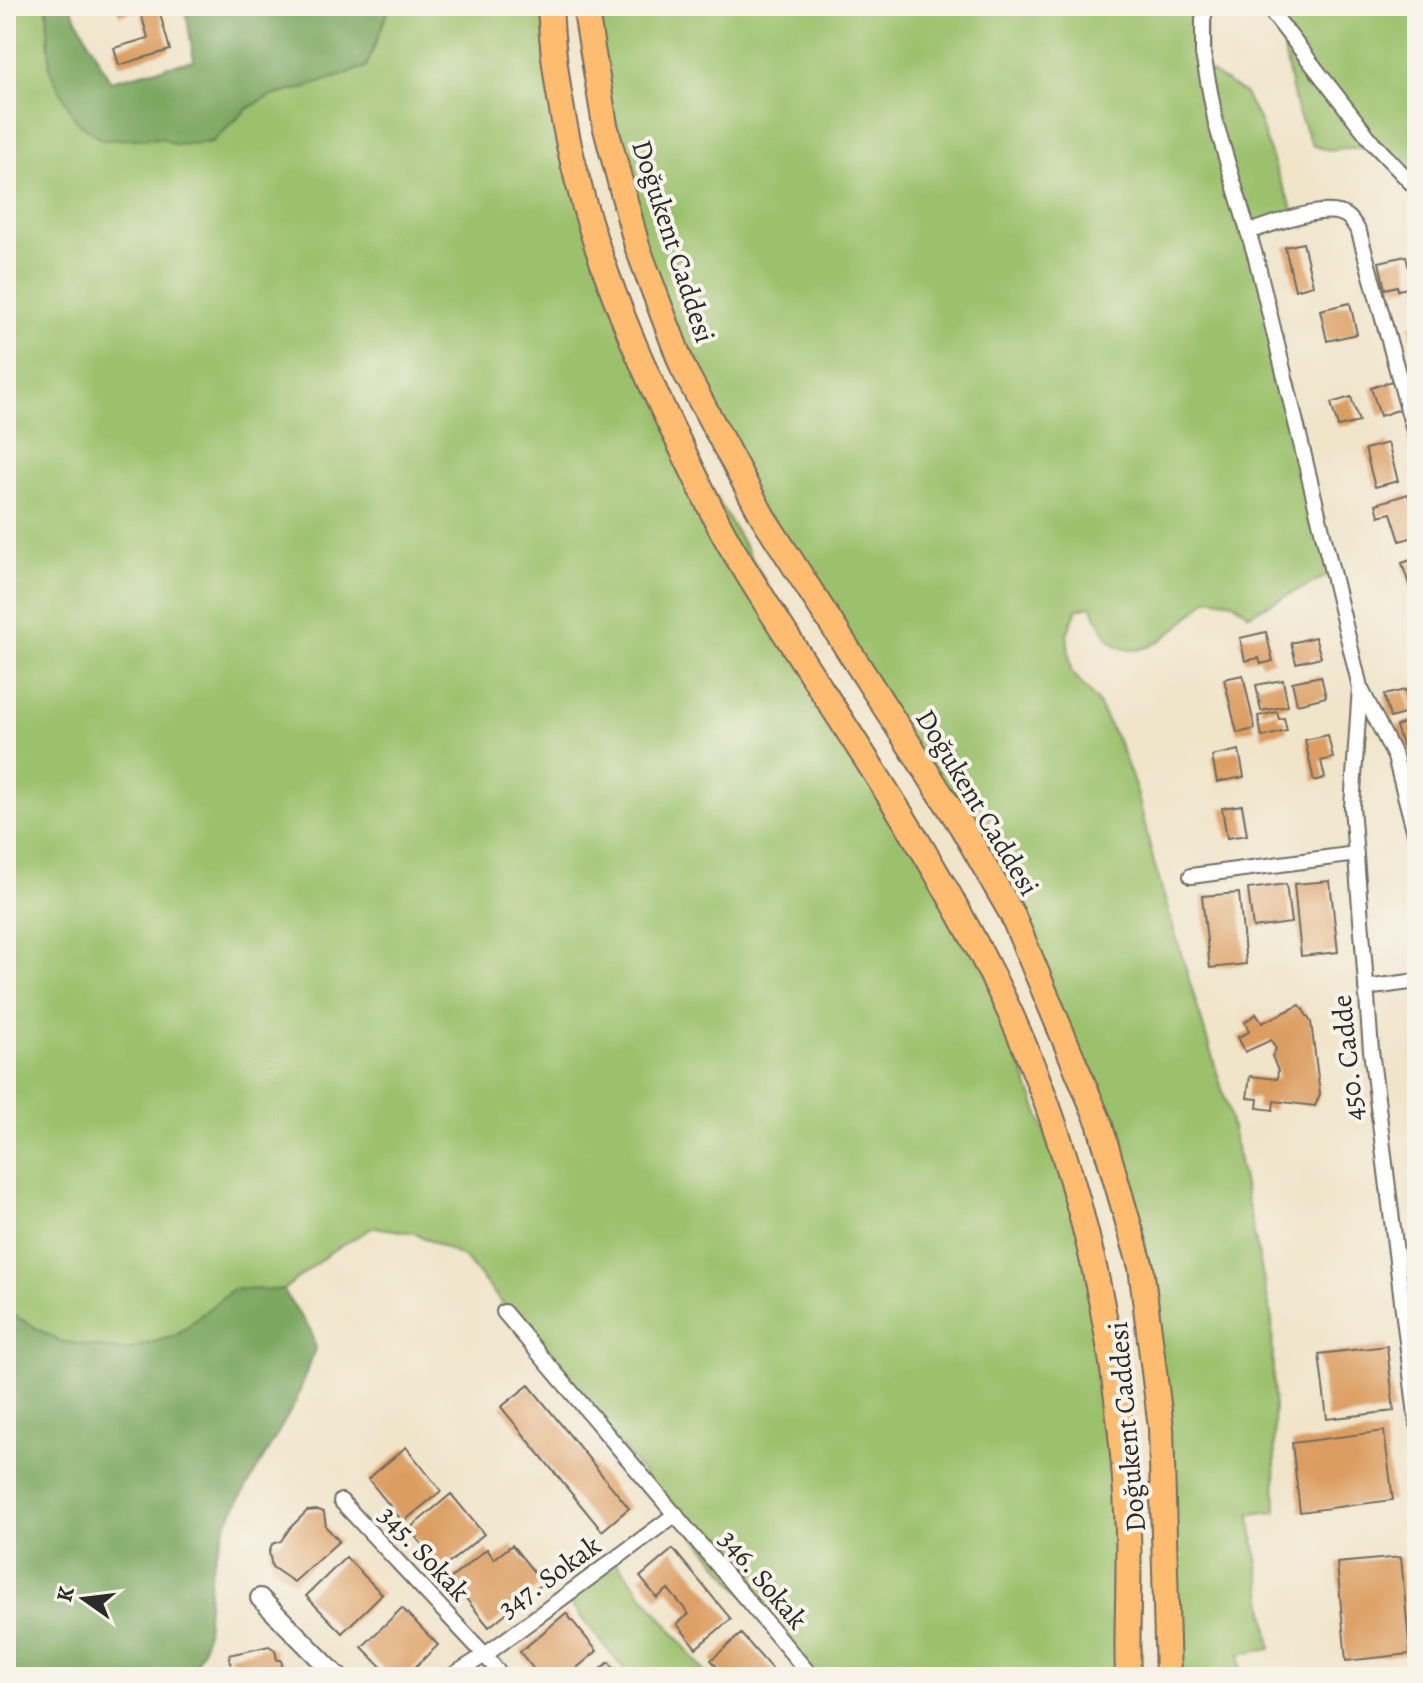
<svg xmlns="http://www.w3.org/2000/svg" width="1423" height="1683" font-family="Alegreya,serif">
  <style>
    .green { fill: #9bc16c; stroke: #63764c; stroke-width: 2 }
    .forest { fill: #7ca760; stroke: #546946; stroke-width: 2 }
    .building { fill: #dc9d60 }
    .lines { fill: none; stroke-linecap: round; stroke-linejoin: round }
    .minor-casing { stroke: #706c62; stroke-width: 18 }
    .tertiary-casing { stroke: #706c62; stroke-width: 22 }
    .primary-casing { stroke: #706c62; stroke-width: 28 }
    .minor { stroke: #fff; stroke-width: 14 }
    .tertiary { stroke: #fff; stroke-width: 18 }
    .primary { stroke: #fdbc6f; stroke-width: 24 }
    .labels { text-anchor: middle; stroke-width: 8; stroke-linejoin: round; paint-order: stroke }
    .street-label { font-size: 28px; fill: #2b2b2b; stroke: #f7f3e8 }
  </style>
  <rect width="100%" height="100%" fill="#f7f3e8"/>
  <filter id="ink" filterUnits="userSpaceOnUse"><feTurbulence type="fractalNoise" baseFrequency=".0125" numOctaves="2"/><feDisplacementMap in="SourceGraphic" scale="16" xChannelSelector="R" yChannelSelector="G"/><feConvolveMatrix kernelMatrix="1 2 1 2 8 2 1 2 1" color-interpolation-filters="sRGB"/></filter>
  <filter id="wash" filterUnits="userSpaceOnUse"><feTurbulence type="fractalNoise" baseFrequency=".006" numOctaves="4" result="noise"/><feDisplacementMap in="SourceGraphic" scale="32" xChannelSelector="R" yChannelSelector="G"/><feGaussianBlur stdDeviation="1.8" result="paint"/><feColorMatrix in="noise" values="0 0 0 0 0 0 0 0 0 0 0 0 0 0 0 0 0 1.4 0 .05"/><feComposite in="paint" operator="in"/></filter>
  <g filter="url(#wash)">
    <rect width="100%" height="100%" fill="#f0e4c9"/>
    <path class="green" d="M6,6H47L50,71L136,137L162,138L176,145L232,124L247,109L268,97L307,87L366,67L390,6H550L566,135L653,390L973,936L1098,1275L1128,1677H812L465,1258L415,1233L374,1227L332,1251L283,1290L233,1289L177,1335L124,1351L59,1341L12,1314L6,1307Z
      M585,6H1206V69L1244,93L1258,117L1278,175L1297,218L1249,232L1333,573L1249,614L1233,602L1209,598C1185,619 1141,673 1109,639C1102,631 1097,615 1091,606L1077,609L1067,634L1071,671L1096,700L1119,743L1137,792L1154,863L1228,1109L1272,1320L1276,1512L1250,1514L1271,1649L1240,1654L1241,1677H1168L1141,1267L1012,914L763,517L637,246Z
      M1267,6H1417V189C1398,169 1380,145 1349,148C1330,149 1331,152 1312,145L1296,108L1284,51L1271,9Z
      M615,1560L709,1677H630L565,1597Z"/>
    <path class="forest" d="M47,6H70L110,81L194,60L185,6H390L366,67L307,87L268,97L247,109L212,142L176,145L162,138L102,140L76,121L50,71Z
      M233,1289L283,1290L311,1331L315,1349L296,1401L228,1520L215,1555L210,1576L206,1633L203,1649L189,1677H6V1307L12,1314L59,1341L124,1351L177,1335Z"/>
    <g id="blocks">
      <path class="building" d="M116,6H158L170,50L119,65L114,48L148,38L140,10L119,16Z
        M1303,243L1313,285L1295,290L1285,247Z
        M1406,256L1413,287L1398,290L1397,286L1385,289L1379,262Z
        M1350,303L1357,334L1327,341L1320,310Z
        M1417,323V347L1414,348L1409,325Z
        M1392,381L1401,409L1380,416L1371,388Z
        M1351,397L1359,422L1338,427L1331,403Z
        M1388,443L1398,481L1375,487L1365,449Z
        M1408,494L1417,522V536L1400,541L1391,513L1379,516L1376,504Z
        M1417,558V589L1411,591L1402,563Z
        M1266,632L1273,661L1261,664L1259,658L1245,661L1240,638Z
        M1315,637L1321,657L1296,663L1291,643Z
        M1243,675L1255,729L1237,733L1224,679Z
        M1321,676L1326,697L1297,704L1292,682Z
        M1283,680L1288,706L1261,711L1256,685Z
        M1417,686V711L1414,712L1408,689Z
        M1405,690L1411,712L1390,718L1384,695Z
        M1277,712L1279,719L1284,718L1287,731L1262,737L1258,716Z
        M1413,720L1417,733V745L1403,749L1396,726Z
        M1328,735L1333,758L1321,761L1325,778L1314,781L1305,740Z
        M1239,750L1244,777L1217,782L1212,756Z
        M1242,805L1247,835L1227,838L1222,808Z
        M1330,881L1338,952L1301,956L1294,884Z
        M1286,884L1291,923L1253,928L1248,889Z
        M1239,893L1246,964L1210,968L1202,896Z
        M1300,1005L1311,1022L1320,1094L1315,1106L1274,1101L1273,1110L1257,1108L1258,1099L1247,1098L1250,1076L1277,1079L1278,1071L1272,1056L1276,1049L1271,1040L1245,1052L1238,1037L1249,1032L1245,1022L1256,1014L1262,1023Z
        M1387,1346L1394,1411L1327,1419L1319,1354Z
        M529,1385L629,1508L602,1531L501,1407Z
        M1384,1431L1393,1500L1300,1512L1292,1443Z
        M406,1447L441,1491L403,1522L368,1479Z
        M451,1494L484,1534L442,1569L409,1529Z
        M318,1510L324,1512L326,1527L339,1541L294,1582L272,1567L269,1552L272,1544L281,1541L290,1528L307,1511Z
        M512,1545L543,1583L489,1627L450,1579L487,1549L494,1559Z
        M673,1549L731,1619L696,1648L677,1624L689,1614L668,1589L657,1598L640,1577Z
        M346,1557L382,1594L342,1633L306,1596Z
        M1401,1557L1410,1654L1346,1661L1337,1563Z
        M402,1608L438,1645L405,1677H391L362,1647Z
        M566,1613L597,1651L566,1677H540L520,1652Z
        M741,1634L779,1677H726L711,1660Z
        M269,1646L275,1650L277,1660H281L285,1677H234L229,1655Z
        M609,1662L621,1677H591Z"/>
    </g>
  </g>
  <g filter="url(#ink)">
    <use href="#blocks" fill-opacity="0" stroke="#706c62" stroke-width="2"/>
    <g class="lines">
      <g class="minor-casing">
        <path id="minor" d="M1206,6L1203,20V54L1216,124L1256,258L1360,687L1395,757L1417,841
          M1267,6L1374,144L1417,189
          M1248,232C1271,225 1328,201 1348,217C1352,220 1356,227 1359,232L1417,442
          M1360,687L1352,807L1362,932L1371,1050L1417,1423
          M1400,776L1417,769
          M1191,876L1356,854
          M1366,988L1417,981
          M504,1312L812,1677
          M341,1501L485,1655L502,1677
          M450,1677L485,1655L676,1514"/>
      </g>
      <g class="tertiary-casing">
        <path id="tertiary" d="M260,1598L338,1677"/>
      </g>
      <g class="primary-casing">
        <path id="primary" d="M550,6C557,163 615,314 684,453C700,485 714,519 733,550C826,704 936,851 1011,1015C1084,1177 1121,1355 1128,1532C1130,1580 1126,1629 1128,1677
          M585,6L605,125L637,246L683,368L763,517L962,827L1012,914L1099,1122L1141,1267L1161,1428L1168,1677"/>
      </g>
      <use href="#minor" class="minor"/>
      <use href="#tertiary" class="tertiary"/>
      <use href="#primary" class="primary"/>
    </g>
  </g>
  <g class="labels">
    <g class="street-label">
      <text transform="translate(674 241) rotate(72)" y="10">Doğukent Caddesi</text>
      <text transform="translate(978 802) rotate(59)" y="10">Doğukent Caddesi</text>
      <text transform="translate(1347 1058) rotate(-96)" y="10">450. Cadde</text>
      <text transform="translate(1126 1427) rotate(-95)" y="10">Doğukent Caddesi</text>
      <text transform="translate(425 1553) rotate(47)" y="10">345. Sokak</text>
      <text transform="translate(549 1576) rotate(-36)" y="10">347. Sokak</text>
      <text transform="translate(764 1579) rotate(50)" y="10">346. Sokak</text>
    </g>
  </g>
  <rect width="1423" height="1683" fill="none" stroke="#f7f3e8" stroke-width="32"/>
  <g transform="translate(84 1599) rotate(284)" stroke="#f7f3e8" stroke-width="6" paint-order="stroke">
  <path d="M0-6L14 30L0 20L-14 30Z" fill="#2b2b2b"/>
  <text y="-12" font-size="22" font-weight="bold" text-anchor="middle" fill="#2b2b2b">K</text>
  </g>
</svg>
